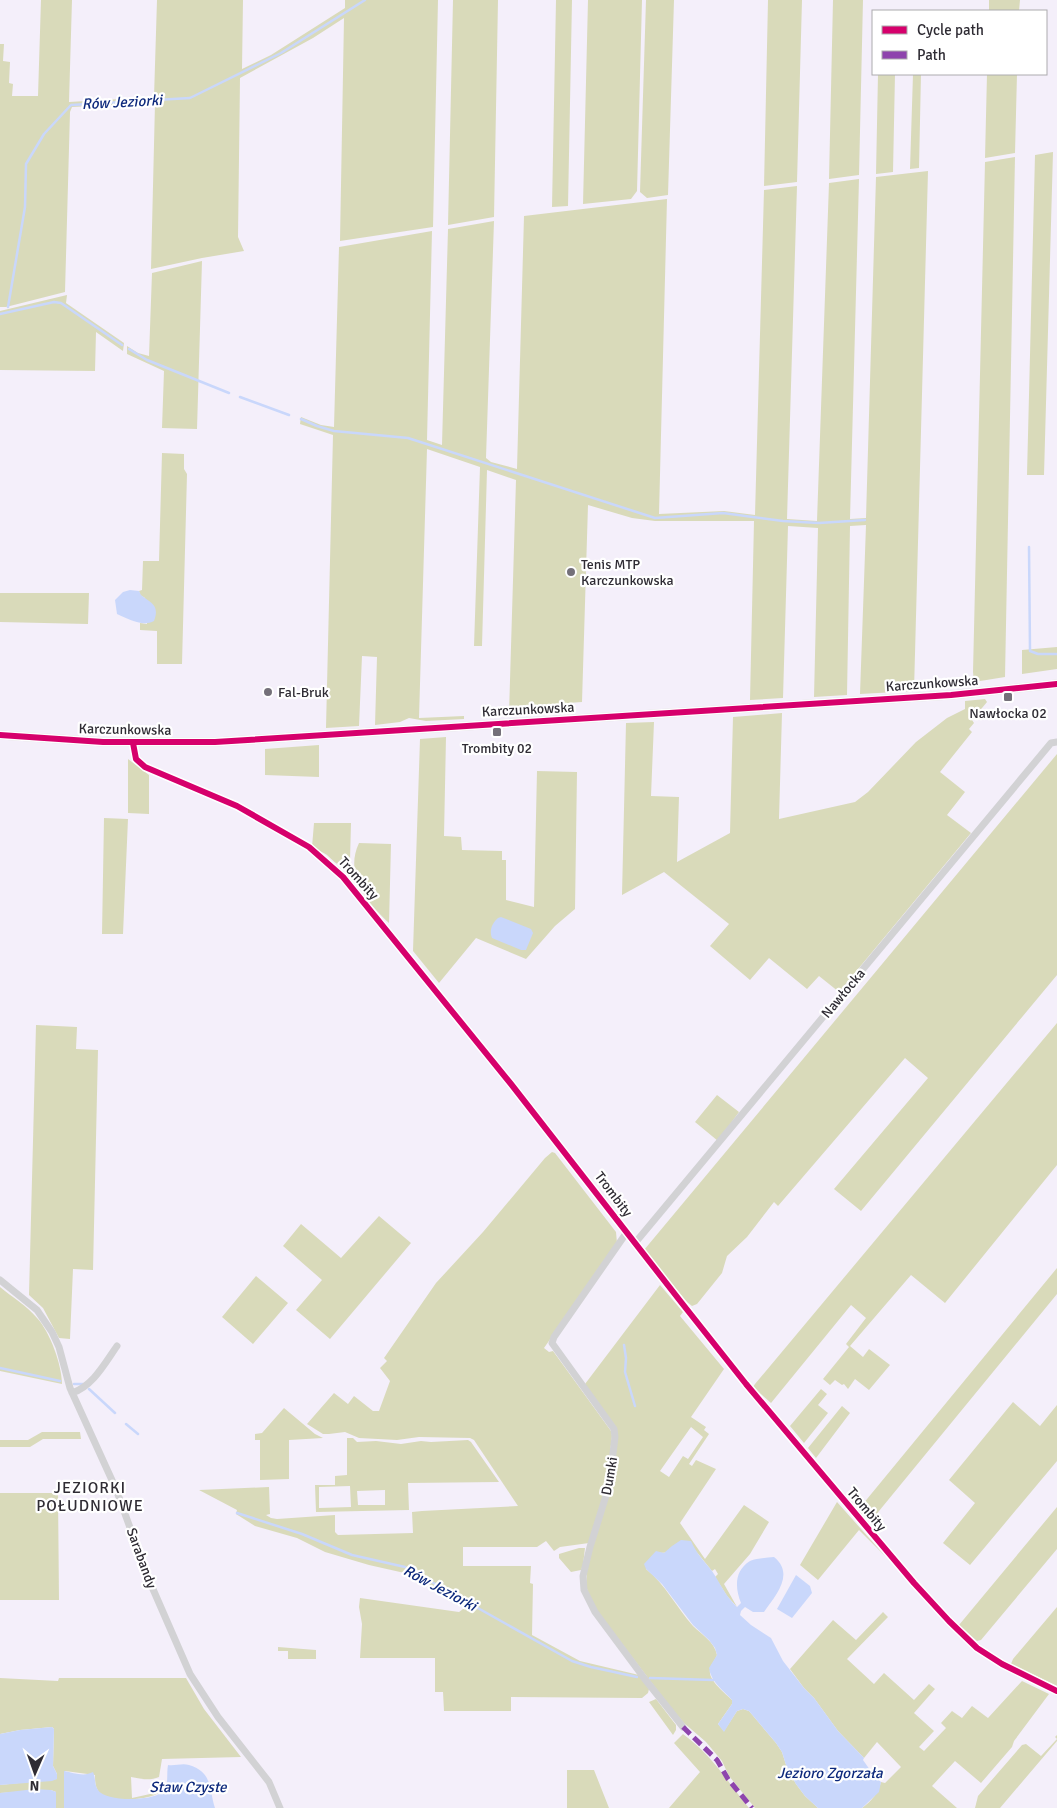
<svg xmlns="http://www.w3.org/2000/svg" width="1057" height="1808" font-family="Signika,sans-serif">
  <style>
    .green { fill: #d9daba; fill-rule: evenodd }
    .water { fill: #c9d7fb }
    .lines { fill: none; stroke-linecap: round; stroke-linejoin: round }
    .stream { stroke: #c9d7fb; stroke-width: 2.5 }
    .minor { stroke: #d2d2d4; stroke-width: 7 }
    .tertiary { stroke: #d2d2d4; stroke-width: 9 }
    .quiet { stroke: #8e44ad; stroke-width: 5; stroke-dasharray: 10 5; stroke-linecap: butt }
    .cycleway-casing { stroke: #fff; stroke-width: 9 }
    .cycleway { stroke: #d6006c; stroke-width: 6 }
    .poi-dot { fill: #747079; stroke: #fff; stroke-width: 2 }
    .labels { text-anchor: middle; stroke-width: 4.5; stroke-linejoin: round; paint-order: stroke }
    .poi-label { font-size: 14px; fill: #2f2c34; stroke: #fff; text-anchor: start }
    .street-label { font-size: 14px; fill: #2f2c34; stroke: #fff }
    .water-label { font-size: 15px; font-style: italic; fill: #0d297c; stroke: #fff }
    .quarter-label { font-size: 16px; letter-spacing: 1px; fill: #2f2c34; stroke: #fff }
  </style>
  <rect width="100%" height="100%" fill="#f4effa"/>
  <path class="green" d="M41,0H72L69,102L154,97L157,0H243L242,69L271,55L345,8V0H438L433,227L340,241L344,18L313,38L240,78L238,237L244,251L202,258L151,269L155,103L72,107L70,112L65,292L6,307H0V44H4L3,61L10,62L9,83L13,84L12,96H38Z
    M453,0H498L494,217L448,225Z
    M556,0H572L568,206L552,207Z
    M588,0H642L637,191L631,199L583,204Z
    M646,0H674L668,195L647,198L640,192Z
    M768,0H802L797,182L764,186Z
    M833,0H863L859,175L829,179Z
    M989,0H1020L1019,11H989Z
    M878,74H895L893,172L876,174Z
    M913,74H921L919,168L910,169Z
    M987,74H1017L1015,153L985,158Z
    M1053,152L1044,475H1027L1035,155Z
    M1015,157L1005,677L974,682L973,672L985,162Z
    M928,171L914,691L860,694L866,525L850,526L847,695L814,697L818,528L788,526L783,698L750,700L754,521H655L632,518L588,505L582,702L568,703L567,712L509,714L516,480L487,470L482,646H474L480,467L427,449L419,718L464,716V719L426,721L409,718L400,722L375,725L377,657L362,656L359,726L326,728L333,435L300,424L301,417L321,425L334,427L339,247L432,231L427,440L442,445L448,229L494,221L486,458L491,462L517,469L524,216L667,199L659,514L724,511L755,515L764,190L797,186L787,519L817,521L829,183L859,179L850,519L866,518L876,177Z
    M202,261L197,429L162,428L164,371L127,354V346L138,353L149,356L152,273Z
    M67,295L66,303L124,343L123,351L96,332L95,371L0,370V311Z
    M162,453L184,454V469L187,474L182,664H157V631L140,630V623L147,624L145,598L140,595L139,591L142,590L143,561H159Z
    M0,593H89L88,624L0,622Z
    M1057,647V669L1022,674V650Z
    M985,699L987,702L972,720L974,723L969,729L972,732L940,772L965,792L947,815L971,833L839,992L819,976L807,989L769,958L750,980L710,946L729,924L664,872L622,895L626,723L654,722L651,796L679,797L677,862L730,833L733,717L782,713L779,819L855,802L868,792L916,742L947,718L965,709V701Z
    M446,737L444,836L461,837L462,850L502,851V860H506V900L534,907L537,771L577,772L575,909L555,926L526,959L476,938L439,983L413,951L420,739Z
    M319,745V777L265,775V749Z
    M1057,754V975L861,1211L834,1189L928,1078L905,1058L778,1206L774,1202L747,1237L727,1256L722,1273L697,1304L692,1306L687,1302L644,1250Z
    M128,759L149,775V814L128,813Z
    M104,818L128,819L123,934H102Z
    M314,823H351L350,861C342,872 334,861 327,855C323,852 317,850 312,847Z
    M359,843L391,844L389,923C367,902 344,875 359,843Z
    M1057,1023V1165L945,1303L911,1275L850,1346L863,1357L869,1349L890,1365L869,1390L855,1379L848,1389L844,1384L842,1385L835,1380L830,1385L823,1379L849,1347L846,1344L866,1318L851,1305L771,1403L753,1387L755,1384Z
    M36,1025L77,1027L76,1049L98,1050L93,1270L73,1269L70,1339L59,1338L43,1308L29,1295Z
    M717,1095L739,1112L718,1141L695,1122Z
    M552,1152L555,1153L616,1232L617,1243L544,1348L549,1352L553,1351L611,1431L612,1436L606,1488L589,1543L560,1547L554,1551L546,1541L537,1547H463V1566H531L530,1583L533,1584L532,1635L580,1661L639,1675L649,1689L648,1693L642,1698L511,1697V1711H444L443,1692H435V1658H360L362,1624L359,1607L360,1598L459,1612L467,1606L409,1574L369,1565L325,1552L297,1538L255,1526L236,1514L237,1510L199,1490L269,1487L270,1514L266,1515L271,1518L277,1519L335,1515V1532L338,1535L413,1533L412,1512L422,1511L518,1506L474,1440L470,1438L419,1437L397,1440L359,1438L345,1432L329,1434H323L307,1424L334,1393L348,1404L354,1396L373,1411H379L390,1381L380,1368L387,1361L384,1358L436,1283L483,1232L545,1158Z
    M379,1216L411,1243L330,1339L296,1310L322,1280L283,1246L301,1224L341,1258Z
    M1057,1268V1294L870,1522L858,1510Z
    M256,1276L288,1303L253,1344L222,1317Z
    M660,1285L683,1312L680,1316L724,1369L691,1417L706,1427L704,1430L709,1434L689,1464L692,1466L696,1460L716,1469L680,1523L705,1559L744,1505L769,1522L750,1554L724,1584L737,1607L727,1596L715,1577L718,1574L715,1569L712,1571L695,1550L660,1553L646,1569C666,1585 676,1607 693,1626C702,1635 714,1641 717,1655C715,1660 710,1666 710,1670C708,1680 725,1693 732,1700V1704L718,1724L724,1731L737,1711L743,1709L749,1711L776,1743L782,1752L787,1768L796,1784L805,1796L818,1808H755L729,1776L722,1761L706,1742L684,1723L671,1708L597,1611L588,1593L586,1585L587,1570L617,1439L585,1384ZM691,1427L703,1437L688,1459L683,1456L669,1477L660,1471Z
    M0,1287C12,1297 27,1306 37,1318C50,1332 62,1365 62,1384L0,1371Z
    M821,1389L827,1394L818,1405L828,1413L804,1443L790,1426Z
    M1013,1402L1040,1426L1057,1405V1461L970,1565L943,1543L975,1503L949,1480Z
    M842,1406L850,1413L816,1458L808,1448Z
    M284,1408L315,1434L323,1438L289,1440V1479L260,1480V1440H255V1434L262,1433Z
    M42,1432H80L81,1439H43L30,1447H0V1440H28Z
    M347,1438H353L357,1442L376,1441L401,1444L421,1441L431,1442L468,1440L471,1442L499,1482L408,1483L409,1510L316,1512L315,1485H335V1476L347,1475ZM350,1486L351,1507L319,1508V1487ZM385,1490V1505H358L357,1491Z
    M0,1493H58L59,1600H0Z
    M837,1502L886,1557L859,1530L818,1580L800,1565Z
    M1057,1507V1549L981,1640L977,1641L959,1625Z
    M579,1548H585L583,1565L581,1570L571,1572L559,1558V1554Z
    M1057,1607V1686L1011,1664L1013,1659Z
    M883,1612L888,1617L847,1659L874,1684L884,1673L914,1700L929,1684L935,1689L914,1713L934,1731L919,1747L924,1751L946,1728L941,1723L952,1711L962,1718L972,1706L988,1718L1022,1681L1049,1694L1014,1741L1012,1747L981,1783L955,1761L932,1786L957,1808H862C872,1801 878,1793 881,1782L885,1783L901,1767L877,1742L864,1758L838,1731L814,1698L804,1688L790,1669L833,1620L856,1640Z
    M278,1647L316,1650V1659H288V1651H278Z
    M0,1678L58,1681L59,1678H186L204,1709L241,1757L162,1759L159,1777C150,1781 141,1779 131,1777L132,1798L159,1792L162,1788L164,1789C155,1801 106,1804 98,1791C95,1786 95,1780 95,1775L65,1771L64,1808H56V1792L51,1790L0,1793V1785L57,1779V1774L53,1766L54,1729L52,1727L20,1730L0,1734Z
    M656,1699L676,1725V1730L673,1735L649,1702Z
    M683,1734C713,1756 726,1780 749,1808H669L700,1772L674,1743Z
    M1057,1735V1741L1000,1808H975L978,1796L1022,1745L1026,1744L1041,1756L1057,1739L1055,1737Z
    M567,1770H594L609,1808H567Z"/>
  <path class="water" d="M130,590L139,591L141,595C151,603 160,605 154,621C143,627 128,619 117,614L115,600L123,592Z
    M501,917L531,929L533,933L526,950H521L492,938C489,931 492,923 498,918Z
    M681,1540L691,1541C696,1553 704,1561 712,1571C720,1583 726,1597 737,1607L741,1603C735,1588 734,1571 750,1561C757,1558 766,1558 774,1557C795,1574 776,1595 764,1612H753L745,1607L741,1611L740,1615L751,1625L771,1638L783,1661L804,1688L814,1698L838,1731L864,1758L863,1760L875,1777L881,1782L879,1792L862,1808H818L805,1796L796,1784L787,1768L782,1752L776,1743L749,1711L743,1709L737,1711L724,1732L718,1724L732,1704V1700C723,1690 711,1682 709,1668L717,1655L715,1648L709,1640L693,1625L662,1584L646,1569L644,1564L656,1551L664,1553L672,1546Z
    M796,1575L810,1586L812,1593L792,1618L777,1609Z
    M52,1727L54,1729L53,1766L57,1774V1779L52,1781L0,1785V1734L20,1730Z
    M168,1765C175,1766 182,1763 189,1765C213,1772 209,1790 215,1808H64V1771C74,1773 84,1777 93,1772C96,1778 94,1785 98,1790C105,1802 150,1801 161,1793C170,1786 166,1775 168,1765Z
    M35,1789L51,1790L56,1792V1808H0V1793Z"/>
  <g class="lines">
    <path class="stream" d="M8,307L25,207L26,164L44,134L71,105L190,98L281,53L365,0
      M0,314L54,302L61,303L122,345
      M129,349L147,360L229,393
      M240,397L289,415
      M301,419L317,426L334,431L408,438L655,518L723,513L783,521L819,523L865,520
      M1029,547L1030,651L1038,654H1057
      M624,1345L626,1358L625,1372L635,1406
      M0,1368L60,1381
      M74,1384H83
      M89,1389L115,1413
      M126,1424L138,1434
      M237,1513L302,1534L352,1555L405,1567L572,1661L591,1667L637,1677
      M650,1678L713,1680"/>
    <path class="minor" d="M133,743L136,759L145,767L237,806L309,847L343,877L511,1084L681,1302L746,1384L914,1583L949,1621L977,1648L1002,1664L1057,1691
      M627,1232L554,1337L552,1343L614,1429L615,1437L609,1486L590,1547L583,1576L584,1590L595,1612L644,1678L683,1727
      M635,1243L1051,743L1057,742
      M0,1280L37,1310L52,1332L59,1347L70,1388L116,1489L149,1580L190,1674L218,1717L269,1782L280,1808
      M72,1393C93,1386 105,1363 117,1346"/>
    <path class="tertiary" d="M0,735L103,742H215L951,695L1057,684"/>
    <path class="quiet" d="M683,1727L717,1760L728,1779L752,1808"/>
    <g class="cycleway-casing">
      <path id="cycleway" d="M0,735L103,742H215L951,695L1057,684
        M133,743L136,759L145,767L237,806L309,847L343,877L511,1084L681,1302L746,1384L914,1583L949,1621L977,1648L1002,1664L1057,1691"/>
    </g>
    <use href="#cycleway" class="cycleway"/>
  </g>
  <g class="poi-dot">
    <circle cx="571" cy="572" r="5"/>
    <circle cx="268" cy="692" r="5"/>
    <rect x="1003" y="692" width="10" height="10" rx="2.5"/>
    <rect x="492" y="727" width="10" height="10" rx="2.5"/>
  </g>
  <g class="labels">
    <g class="poi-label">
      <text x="581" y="569">Tenis MTP<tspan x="581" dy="16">Karczunkowska</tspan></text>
      <text x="278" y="697">Fal-Bruk</text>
      <text x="1008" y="718" text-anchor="middle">Nawłocka 02</text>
      <text x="497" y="753" text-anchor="middle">Trombity 02</text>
    </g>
    <g class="street-label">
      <text transform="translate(932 683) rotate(-4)" y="5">Karczunkowska</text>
      <text transform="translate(528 709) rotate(-3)" y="5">Karczunkowska</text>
      <text transform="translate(125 729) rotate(1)" y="5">Karczunkowska</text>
      <text transform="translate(359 878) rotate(48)" y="5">Trombity</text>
      <text transform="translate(843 993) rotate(-50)" y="5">Nawłocka</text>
      <text transform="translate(614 1194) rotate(53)" y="5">Trombity</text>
      <text transform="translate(609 1476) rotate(-80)" y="5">Dumki</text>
      <text transform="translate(867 1509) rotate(50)" y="5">Trombity</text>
      <text transform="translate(142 1558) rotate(70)" y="5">Sarabandy</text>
    </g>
    <g class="water-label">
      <text transform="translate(122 102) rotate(-3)" y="5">Rów Jeziorki</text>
      <text transform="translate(440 1588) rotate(28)" y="5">Rów Jeziorki</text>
      <text x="830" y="1778">Jezioro Zgorzała</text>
      <text x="188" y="1792">Staw Czyste</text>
    </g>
    <g class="quarter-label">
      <text x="90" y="1493">JEZIORKI<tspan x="90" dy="18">POŁUDNIOWE</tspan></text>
    </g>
  </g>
  <rect x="872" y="10" width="175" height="65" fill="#ffffff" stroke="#acabae"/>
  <rect x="882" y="26" width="25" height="8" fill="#d6006c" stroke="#acabae"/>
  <text x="917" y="35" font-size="15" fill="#2f2c34">Cycle path</text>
  <rect x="882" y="51" width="25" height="8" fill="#8e44ad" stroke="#acabae"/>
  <text x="917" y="60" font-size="15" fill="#2f2c34">Path</text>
  <g transform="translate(35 1773) rotate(182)" stroke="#ffffff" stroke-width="4" paint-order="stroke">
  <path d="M0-4L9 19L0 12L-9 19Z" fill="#2f2c34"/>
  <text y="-8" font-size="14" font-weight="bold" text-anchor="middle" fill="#2f2c34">N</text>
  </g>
</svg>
